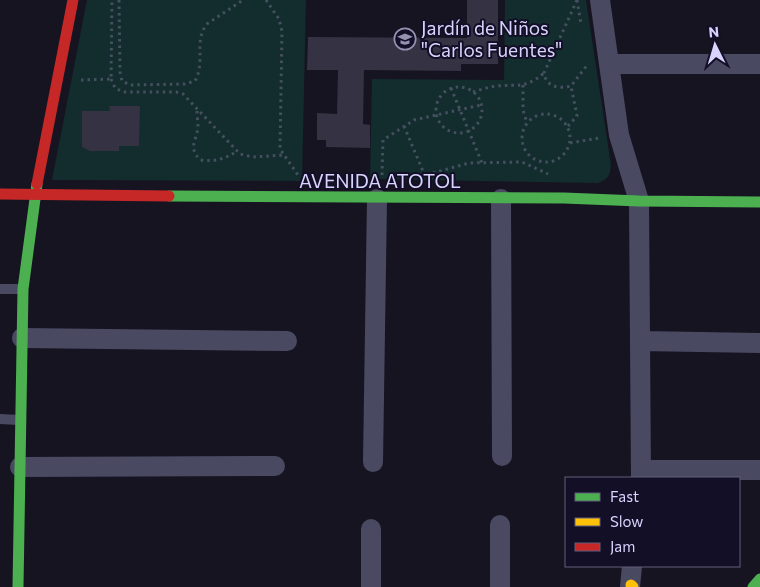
<svg xmlns="http://www.w3.org/2000/svg" width="760" height="587" font-family="Commissioner,sans-serif">
  <style>
    .green { fill: #132c2d }
    .building { fill: #343243 }
    .lines { fill: none; stroke-linecap: round; stroke-linejoin: round }
    .path { stroke: #44505f; stroke-width: 3; stroke-dasharray: 2.5 4; stroke-linecap: butt }
    .lane { stroke: #4a4962; stroke-width: 10 }
    .street { stroke: #4a4962; stroke-width: 20 }
    .fast { stroke: #4caf50; stroke-width: 11 }
    .slow { stroke: #ffc107; stroke-width: 11 }
    .jam { stroke: #c62828; stroke-width: 11 }
    .labels { text-anchor: middle; stroke-width: 4; stroke-linejoin: round; paint-order: stroke }
    .poi-label { font-size: 19px; fill: #d9d4ff; stroke: #130f26; text-anchor: start }
    .street-label { font-size: 19px; fill: #d9d4ff; stroke: #130f26 }
  </style>
  <rect width="100%" height="100%" fill="#161421"/>
  <path class="green" d="M87,0H306L302,181L52,180Z
    M505,0H586L611,165C610,176 608,179 598,183L370,179L372,79L504,80Z"/>
  <path class="building" d="M467,0H498V64H461V71L364,70L363,124L370,125V148L326,147V140H317V113L337,114L338,70H307L308,37L467,38Z
    M109,106H140L139,146H119V151H90L82,147V111H110Z"/>
  <g class="lines">
    <path class="path" d="M119,0L120,72L122,81L130,85L185,84L195,81C206,61 193,42 207,24L243,0
      M266,0L279,19L282,31L280,149L298,175
      M577,0L581,24
      M577,0L544,73C546,87 559,89 571,86L588,64
      M111,79L115,88L123,92H176L183,94L240,154L253,157L284,155
      M81,80L111,79L112,0
      M523,85V110L527,123
      M436 110a23 23 0 1 1 46 0a23 23 0 1 1-46 0Z
      M451,88L482,163
      M473,92C480,90 488,87 496,86C519,84 525,89 544,73
      M197,111C197,116 198,122 198,127C196,143 188,146 200,160C215,162 225,159 237,151
      M522 138a24 24 0 1 1 48 0a24 24 0 1 1-48 0Z
      M404,126L425,176
      M568,126L577,116L571,86
      M570,143L599,138
      M433,173L469,163L522,162L548,174
      M382,175L383,140L414,120L481,105"/>
    <path class="lane" d="M0,289H21
      M0,419L19,420"/>
    <path class="street" d="M600,0L619,135L639,201L641,478
      M610,64H760
      M501,199L502,456
      M22,338L287,341
      M640,341L760,343
      M373,462L377,199
      M20,467L275,466
      M641,470H760
      M500,525V587
      M371,587V529
      M630,587L632,566"/>
    <path class="fast" d="M169,196L564,198L639,201L760,202
      M18,587L23,289L37,184
      M753,587L760,579"/>
    <path class="slow" d="M631,585L633,587"/>
    <path class="jam" d="M37,184L73,0
      M0,194L169,196"/>
  </g>
  <defs>
    <g id="school-ring" transform="scale(1.125)"><circle r="9.5" fill="#130f26" stroke="#9591b1" stroke-width="1.5"/><path d="M0-5L7-2L0 1L-7-2ZM-4 1L0 2.5L4 1V4Q0 6-4 4Z" fill="#9591b1"/></g>
  </defs>
  <g fill-rule="evenodd">
    <use href="#school-ring" x="405" y="39"/>
  </g>
  <g class="labels">
    <g class="poi-label">
      <text x="421" y="35">Jardín de Niños<tspan x="421" dy="22">"Carlos Fuentes"</tspan></text>
    </g>
    <g class="street-label">
      <text x="380" y="188">AVENIDA ATOTOL</text>
    </g>
  </g>
  <rect x="565" y="477" width="175" height="90" fill="#130f26" stroke="#625e7d"/>
  <rect x="575" y="493" width="25" height="8" fill="#4caf50" stroke="#625e7d"/>
  <text x="610" y="502" font-size="15" fill="#d9d4ff">Fast</text>
  <rect x="575" y="518" width="25" height="8" fill="#ffc107" stroke="#625e7d"/>
  <text x="610" y="527" font-size="15" fill="#d9d4ff">Slow</text>
  <rect x="575" y="543" width="25" height="8" fill="#c62828" stroke="#625e7d"/>
  <text x="610" y="552" font-size="15" fill="#d9d4ff">Jam</text>
  <g transform="translate(715 45) rotate(355)" stroke="#130f26" stroke-width="4" paint-order="stroke">
  <path d="M0-4L9 19L0 12L-9 19Z" fill="#d9d4ff"/>
  <text y="-8" font-size="14" font-weight="bold" text-anchor="middle" fill="#d9d4ff">N</text>
  </g>
</svg>
